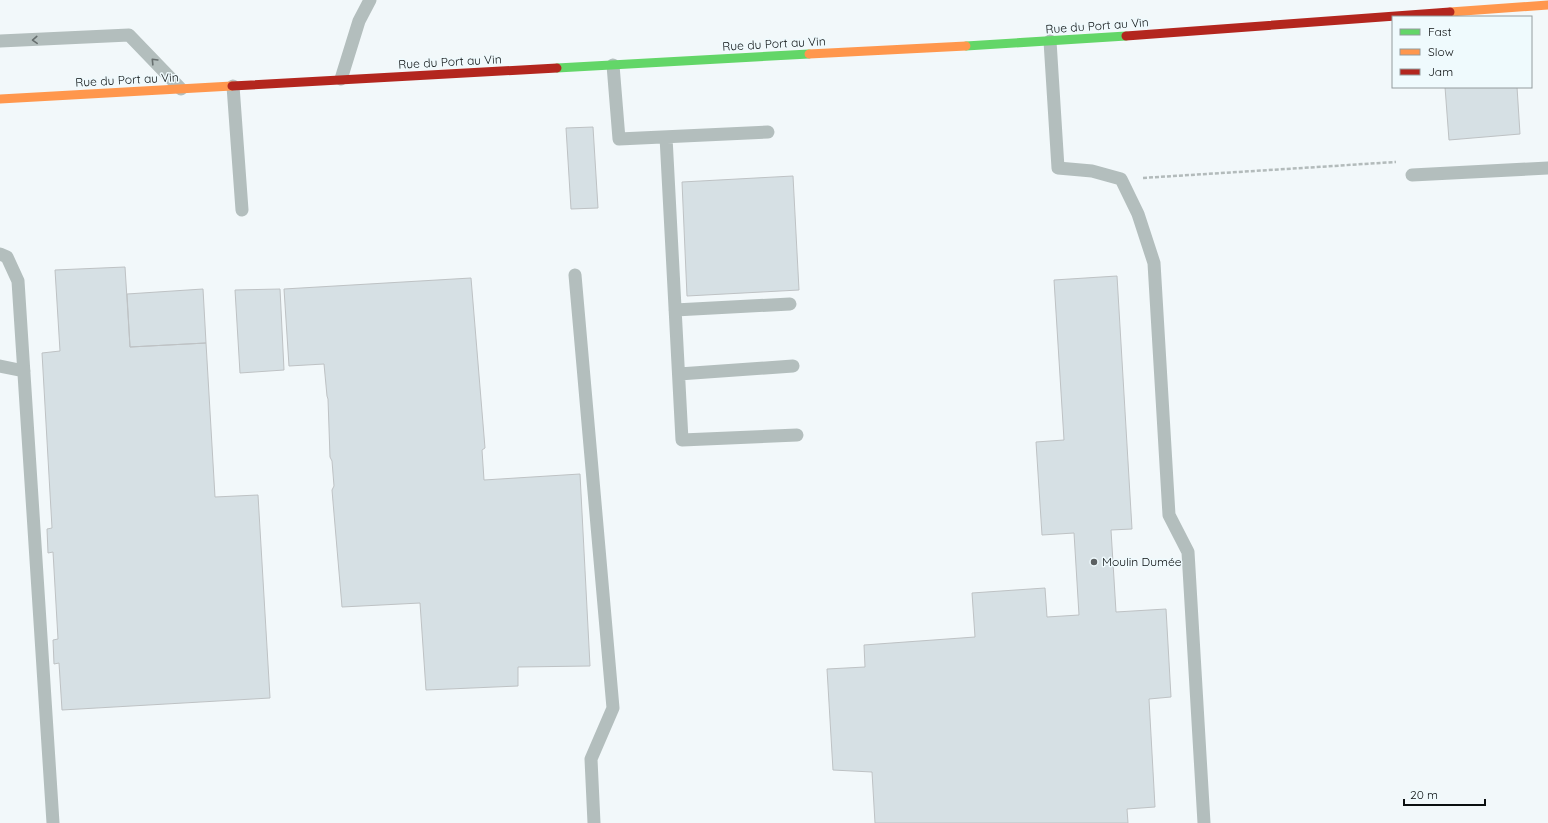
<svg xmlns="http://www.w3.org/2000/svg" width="1548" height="823" font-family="Quicksand,sans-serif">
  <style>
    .building { fill: #d6e0e4; stroke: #bec2c4 }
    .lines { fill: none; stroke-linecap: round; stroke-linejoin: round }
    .path { stroke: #b3bbbb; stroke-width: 2.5; stroke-dasharray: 4 2; stroke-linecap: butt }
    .lane { stroke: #b3bebd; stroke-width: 13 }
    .fast { stroke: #63d668; stroke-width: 9 }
    .slow { stroke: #ff974d; stroke-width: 9 }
    .jam { stroke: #b3261e; stroke-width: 9 }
    .oneway { stroke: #676f6f }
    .poi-dot { fill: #5c6162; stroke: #effafd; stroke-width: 1.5 }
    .labels { text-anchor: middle; stroke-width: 3; stroke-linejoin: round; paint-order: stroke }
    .street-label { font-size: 12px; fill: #0b0f10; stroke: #effafd }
    .poi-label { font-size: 12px; fill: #0b0f10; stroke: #effafd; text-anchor: start }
  </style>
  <rect width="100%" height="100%" fill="#f2f8fa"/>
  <path class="building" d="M1445,87H1517L1520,134L1449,140Z
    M593,127L598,208L571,209L566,128Z
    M793,176L799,290L687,296L682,182Z
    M125,267L130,347L206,343L215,497L258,495L270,698L62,710L59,663L54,664L53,640L58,639L53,552L48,553L47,529L52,528L42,353L60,351L55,270Z
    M1117,276L1132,529L1111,530L1116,612L1166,609L1171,697L1149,699L1155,807L1127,809L1128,823H875L872,772L833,770L827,669L865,667L864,645L975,637L972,593L1045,588L1047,617L1079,615L1074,533L1042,535L1036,442L1064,440L1054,280Z
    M471,278L485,448L482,450L484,480L580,474L590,666L518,667V686L426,690L420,603L342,607L332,490L334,486L332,461L330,457L328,399L327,396L324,364L289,366L284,289Z
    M203,289L206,343L130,347L127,294Z
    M280,289L284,370L240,373L235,290Z"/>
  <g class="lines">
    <path class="path" d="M1143,178L1396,162"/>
    <path class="lane" d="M0,41L129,35L181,89
      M1050,41L1058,168L1092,171L1121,179L1138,214L1154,263L1169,515L1188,552L1204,823
      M613,65L619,139L768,132
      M341,79L359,21L370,0
      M233,86L242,210
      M666,137L682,440L797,435
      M1412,175L1548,168
      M0,254L7,257L18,281L53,823
      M575,275L613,708L591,759L594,823
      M675,310L790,304
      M0,366L24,371
      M679,374L793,366"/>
    <path class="fast" d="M966,46L1126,36
      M557,68L809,54"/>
    <path class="slow" d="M1450,12L1548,5
      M809,54L966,46
      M0,99L232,86"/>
    <path class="jam" d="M1126,36L1450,12
      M232,86L557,68"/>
  </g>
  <defs><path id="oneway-chevron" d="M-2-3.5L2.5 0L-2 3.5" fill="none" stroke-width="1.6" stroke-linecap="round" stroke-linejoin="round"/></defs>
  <g class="oneway">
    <use href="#oneway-chevron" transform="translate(35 40) rotate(177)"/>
    <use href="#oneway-chevron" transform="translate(154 61) rotate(-134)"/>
  </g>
  <circle class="poi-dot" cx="1094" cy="562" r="4"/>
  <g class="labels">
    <g class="street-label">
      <text transform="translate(1097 26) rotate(-4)" y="4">Rue du Port au Vin</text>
      <text transform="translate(774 44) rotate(-3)" y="4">Rue du Port au Vin</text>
      <text transform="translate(450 62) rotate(-3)" y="4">Rue du Port au Vin</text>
      <text transform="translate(127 80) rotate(-3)" y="4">Rue du Port au Vin</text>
    </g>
    <g class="poi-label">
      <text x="1102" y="566">Moulin Dumée</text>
    </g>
  </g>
  <rect x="1392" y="16" width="140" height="72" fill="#effafd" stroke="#949c9e"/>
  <rect x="1400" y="29" width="20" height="6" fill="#63d668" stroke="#949c9e"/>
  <text x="1428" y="36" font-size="12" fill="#0b0f10">Fast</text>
  <rect x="1400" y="49" width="20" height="6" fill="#ff974d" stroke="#949c9e"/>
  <text x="1428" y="56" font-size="12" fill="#0b0f10">Slow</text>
  <rect x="1400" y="69" width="20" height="6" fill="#b3261e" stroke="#949c9e"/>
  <text x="1428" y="76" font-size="12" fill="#0b0f10">Jam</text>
  <path d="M1404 799v6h81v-6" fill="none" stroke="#0b0f10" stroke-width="2"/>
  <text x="1410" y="799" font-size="12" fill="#0b0f10" stroke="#effafd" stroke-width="3" paint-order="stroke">20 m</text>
</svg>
